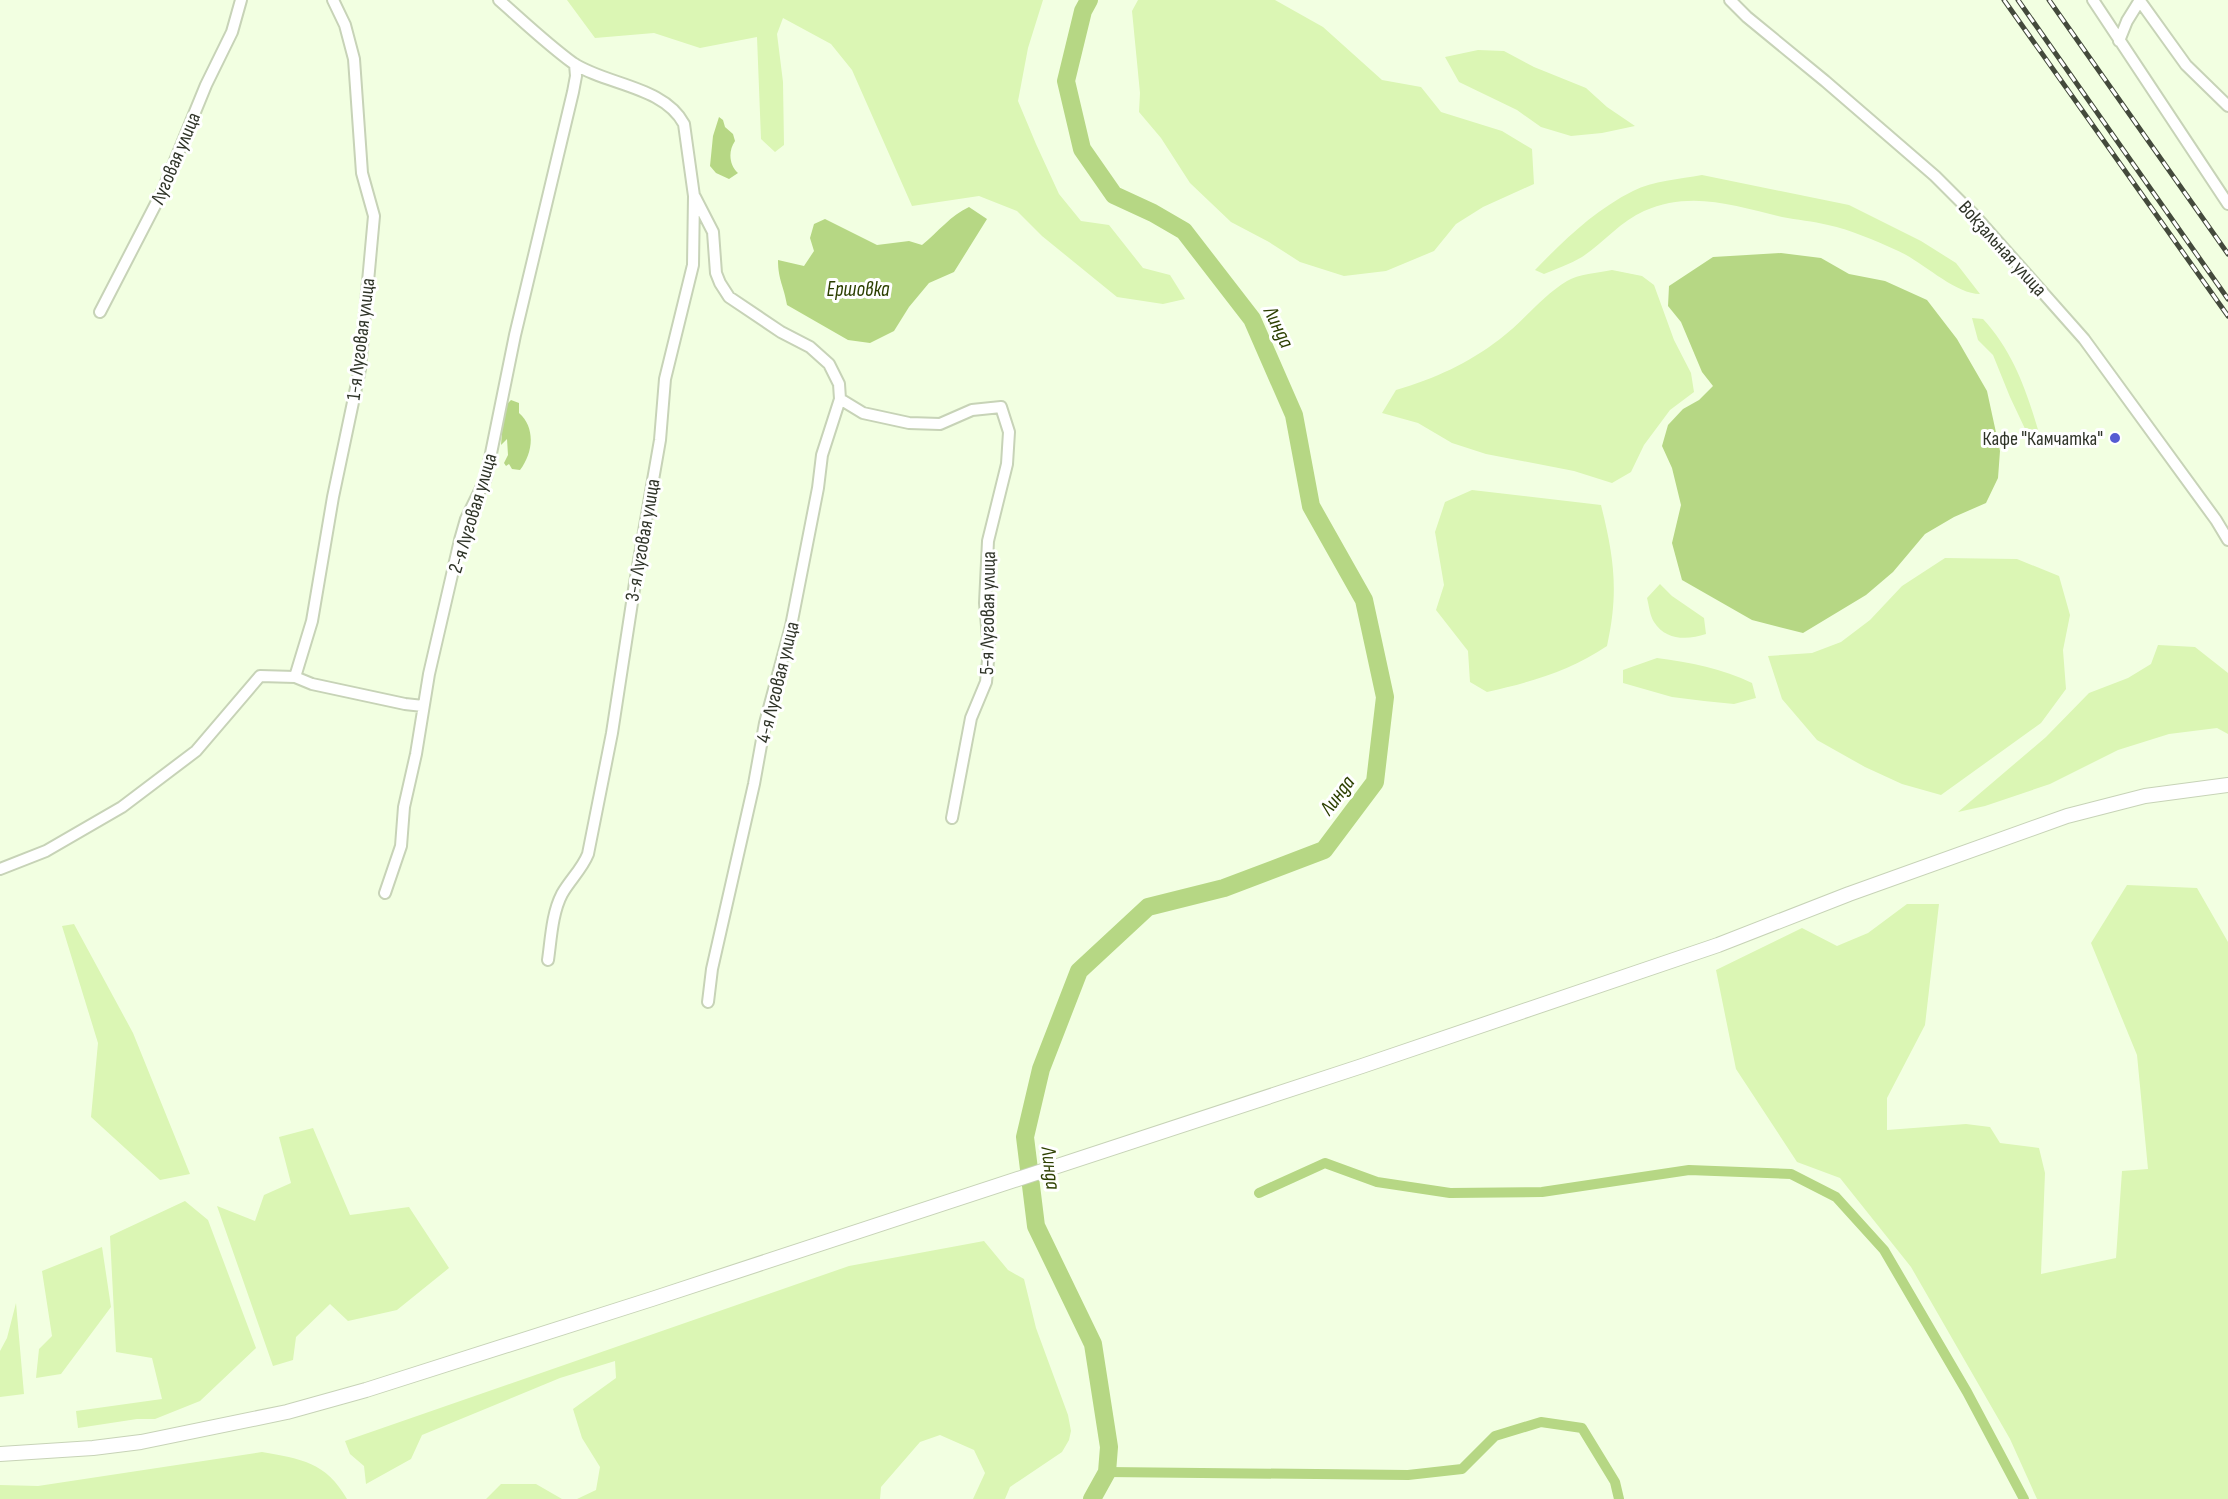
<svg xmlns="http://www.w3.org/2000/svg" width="2228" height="1499" font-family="'Sofia Sans Condensed',sans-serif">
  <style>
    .green { fill: #dbf6b4 }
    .water { fill: #b6d784 }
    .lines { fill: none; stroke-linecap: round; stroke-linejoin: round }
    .canal { stroke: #b6d784; stroke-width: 10 }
    .river { stroke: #b6d784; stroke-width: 18 }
    .minor-casing { stroke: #c7d3b7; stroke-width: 14 }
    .major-casing { stroke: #c7d3b7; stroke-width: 16 }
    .minor { stroke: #fff; stroke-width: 10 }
    .major { stroke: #fff; stroke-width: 14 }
    .rail-casing { stroke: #444a3c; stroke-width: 5 }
    .rail { stroke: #fff; stroke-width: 3; stroke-dasharray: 9; stroke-linecap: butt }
    .poi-dot { fill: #555bd2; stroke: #fff; stroke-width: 2 }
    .labels { text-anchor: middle; stroke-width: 6; stroke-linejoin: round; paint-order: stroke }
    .street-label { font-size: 20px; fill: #2f3428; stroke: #fff }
    .poi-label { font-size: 20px; fill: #2f3428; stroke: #fff; text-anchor: end }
    .water-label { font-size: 21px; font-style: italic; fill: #2c3f00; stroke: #fff }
  </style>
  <rect width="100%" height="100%" fill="#f2ffe1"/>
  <path class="green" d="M567,0H1043L1028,48L1018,101L1036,144L1059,194L1081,221L1109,225L1143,268L1170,275L1185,299L1163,304L1117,297L1042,236L1017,211L979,196L912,206L852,70L831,44L783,18L777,34L783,82L784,145L775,152L761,139L757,37L700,48L654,33L595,38Z
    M1138,0H1275L1323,27L1382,80L1421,87L1441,112L1502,131L1532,149L1534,184L1483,207L1456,224L1434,251L1386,271L1344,276L1300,262L1269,242L1231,222L1190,183L1161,138L1139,112L1140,93L1132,11Z
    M1478,50L1504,51L1534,67L1586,88L1607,107L1635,126L1602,133L1571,136L1541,127L1517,110L1459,82L1445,57Z
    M1702,175L1849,205L1921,241L1956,263L1980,294C1954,294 1921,260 1896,250C1874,240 1851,230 1828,225C1813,221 1797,220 1782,217C1735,206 1692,190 1644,211C1621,221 1603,243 1582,257C1570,264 1556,269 1544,274L1535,270C1564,240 1595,210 1633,191C1653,181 1680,179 1702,175Z
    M1612,270L1642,276L1654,285L1674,340L1691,373L1694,392L1670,410L1644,445L1631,472L1612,483L1574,471L1486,454L1452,443L1418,423L1382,413L1396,390C1436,378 1467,364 1500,339C1523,322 1542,296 1567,281C1578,274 1598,273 1612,270Z
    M1972,318L1983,319C2013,351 2027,392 2039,433H2027L2010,397L1993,355L1978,340Z
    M1472,490L1601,505C1614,557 1619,592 1607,646C1570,671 1531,682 1487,692L1470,682L1468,651L1436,610L1444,585L1435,532L1445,502Z
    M1945,558L2017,559L2059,576L2070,615L2063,650L2066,689L2041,723L1941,795L1902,784L1865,767L1817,740L1782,699L1768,656L1812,653L1841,642L1870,620L1902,586Z
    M1660,584L1672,596L1704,618L1706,634C1688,640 1666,641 1654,622C1650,616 1649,606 1647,598Z
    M2158,645L2195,647L2228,673V734L2217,728L2169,734L2118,750L2050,784L1985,806L1958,812L2046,737L2089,693L2128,678L2151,664Z
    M1657,658C1690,662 1723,669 1752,683L1756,698L1734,704L1704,701L1672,697L1623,683V670Z
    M2127,885L2197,888L2228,942V1499H2037L2010,1439L1911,1267L1840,1178L1797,1162L1736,1069L1716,970L1802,928L1837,946L1868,933L1907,904H1939L1925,1025L1887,1098V1130L1966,1124L1990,1127L2000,1143L2039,1148L2045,1173L2041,1274L2116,1258L2122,1171L2148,1169L2137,1055L2091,943Z
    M74,924L133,1033L190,1174L160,1180L91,1117L98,1043L62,926Z
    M313,1128L350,1215L409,1207L449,1268L397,1310L348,1321L330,1304L296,1337L293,1360L273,1366L217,1206L255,1221L264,1195L291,1183L279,1137Z
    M185,1201L208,1220L256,1348L200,1401L155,1419H137L78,1428L76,1411L162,1399L152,1358L116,1352L110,1236Z
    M984,1241L1008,1270L1024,1279L1036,1328L1068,1415L1071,1431L1069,1440L1062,1452L1010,1487L1005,1499H973L985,1473L974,1450L940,1435L920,1442L881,1487L880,1499H577L596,1490L600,1467L582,1438L573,1409L616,1378L615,1361L560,1378L422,1435L411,1459L366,1484L364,1466L350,1454L345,1441L849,1266Z
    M102,1247L111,1307L61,1374L36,1378L39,1349L52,1336L42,1271Z
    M16,1303L24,1394L0,1397V1351L7,1338Z
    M262,1452C301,1459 326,1462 347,1499H0V1485L38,1486Z
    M501,1484H536L562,1499H486Z"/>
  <path class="water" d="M719,117L723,120L725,127L733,134L735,141C728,151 729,165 738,173L729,179L716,173L710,166L713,136Z
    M969,207L987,219L954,272L929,283L909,307L894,331L870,343L848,340L787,305C784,286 778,280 778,260L804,266L814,251L810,238L814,224L825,219L877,245L909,241L922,245C938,232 951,215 969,207Z
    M1781,253L1821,258L1849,274L1885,281L1927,300L1957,339L1987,391L2000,451L1998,478L1986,503L1954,517L1925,534L1893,572L1866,595L1803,633L1752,620L1682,580L1672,543L1681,505L1672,468L1662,446L1668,425L1683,409L1699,400L1713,386L1702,372L1681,322L1668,306L1669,286L1713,257Z
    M511,400L519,403V413C536,428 533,453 520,470L512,469L509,464L506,466L504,463L508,455L507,439L501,445L504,407Z"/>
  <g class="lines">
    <path class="canal" d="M1259,1193L1325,1163L1377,1182L1450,1193L1542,1192L1689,1170L1791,1174L1836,1197L1884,1250L1967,1392L2024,1499
      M1107,1472L1408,1475L1462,1469L1495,1436L1541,1422L1582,1428L1615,1482L1619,1499"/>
    <path class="river" d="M1089,0L1083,11L1066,81L1082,149L1114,195L1153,213L1184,231L1252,319L1294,415L1311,506L1364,600L1385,697L1375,782L1324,850L1224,888L1148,907L1079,971L1041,1069L1025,1137L1036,1226L1093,1344L1109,1447L1107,1472L1092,1499"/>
    <g class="minor-casing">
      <path id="minor" d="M499,0C523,21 547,44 573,63C606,85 664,86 684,124L694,196L693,265L665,379L660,440L635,583L612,733L588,854C582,869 570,880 562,894C552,913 551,939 548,960
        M1730,0L1747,17L1825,81L1935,176L1975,216L2084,339L2216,520L2228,540
        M2093,0L2228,204
        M2140,1L2186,65L2228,106
        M2119,41L2127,21L2140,0
        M695,197L713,232L716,273L720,283L729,297L781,332L810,347L829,364L839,384L840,399L822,455L818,488L791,626L765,723L754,784L712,969L708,1002
        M100,312L163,190L206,85L232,32L241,0
        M840,399L863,413L909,423L940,424L972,410L1001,407L1009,432L1007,464L988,541L985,603L989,650L986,682L971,718L952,818
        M295,677L312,621L333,497L360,369L374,216L362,173L354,59L345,25L333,0
        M0,869L46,851L122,807L196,751L260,676L295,677L312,684L405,704L423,706
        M385,893L401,846L404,807L416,754L429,674L460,540L466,519L486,478L515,335L573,92L576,76L575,64"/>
    </g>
    <g class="major-casing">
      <path id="major" d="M0,1454L93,1448L141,1442L287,1412L366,1390L652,1299L1362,1066L1718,945L1849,894L2067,816L2145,796L2228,785"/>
    </g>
    <use href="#minor" class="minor"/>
    <use href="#major" class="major"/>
    <g class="rail-casing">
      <path id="rail" d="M2004,0L2228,316
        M2018,0L2228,299
        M2049,0L2228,254"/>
    </g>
    <use href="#rail" class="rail"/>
  </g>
  <circle class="poi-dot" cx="2115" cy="438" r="6"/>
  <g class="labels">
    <g class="street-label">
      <text transform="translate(175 158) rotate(-67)" y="7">Луговая улица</text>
      <text transform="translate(2003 248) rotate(48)" y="7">Вокзальная улица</text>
      <text transform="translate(360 339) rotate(-83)" y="7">1-я Луговая улица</text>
      <text transform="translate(472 513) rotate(-73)" y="7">2-я Луговая улица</text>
      <text transform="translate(642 540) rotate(-80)" y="7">3-я Луговая улица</text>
      <text transform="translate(987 613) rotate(-89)" y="7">5-я Луговая улица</text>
      <text transform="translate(777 682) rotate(-76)" y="7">4-я Луговая улица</text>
    </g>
    <g class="poi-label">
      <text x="2103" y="445">Кафе "Камчатка"</text>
    </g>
    <g class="water-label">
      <text x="858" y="296">Ершовка</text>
      <text transform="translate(1279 327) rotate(64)" y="7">Линда</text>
      <text transform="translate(1337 795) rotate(-53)" y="7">Линда</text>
      <text transform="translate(1051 1168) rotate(83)" y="7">Линда</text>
    </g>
  </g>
</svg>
